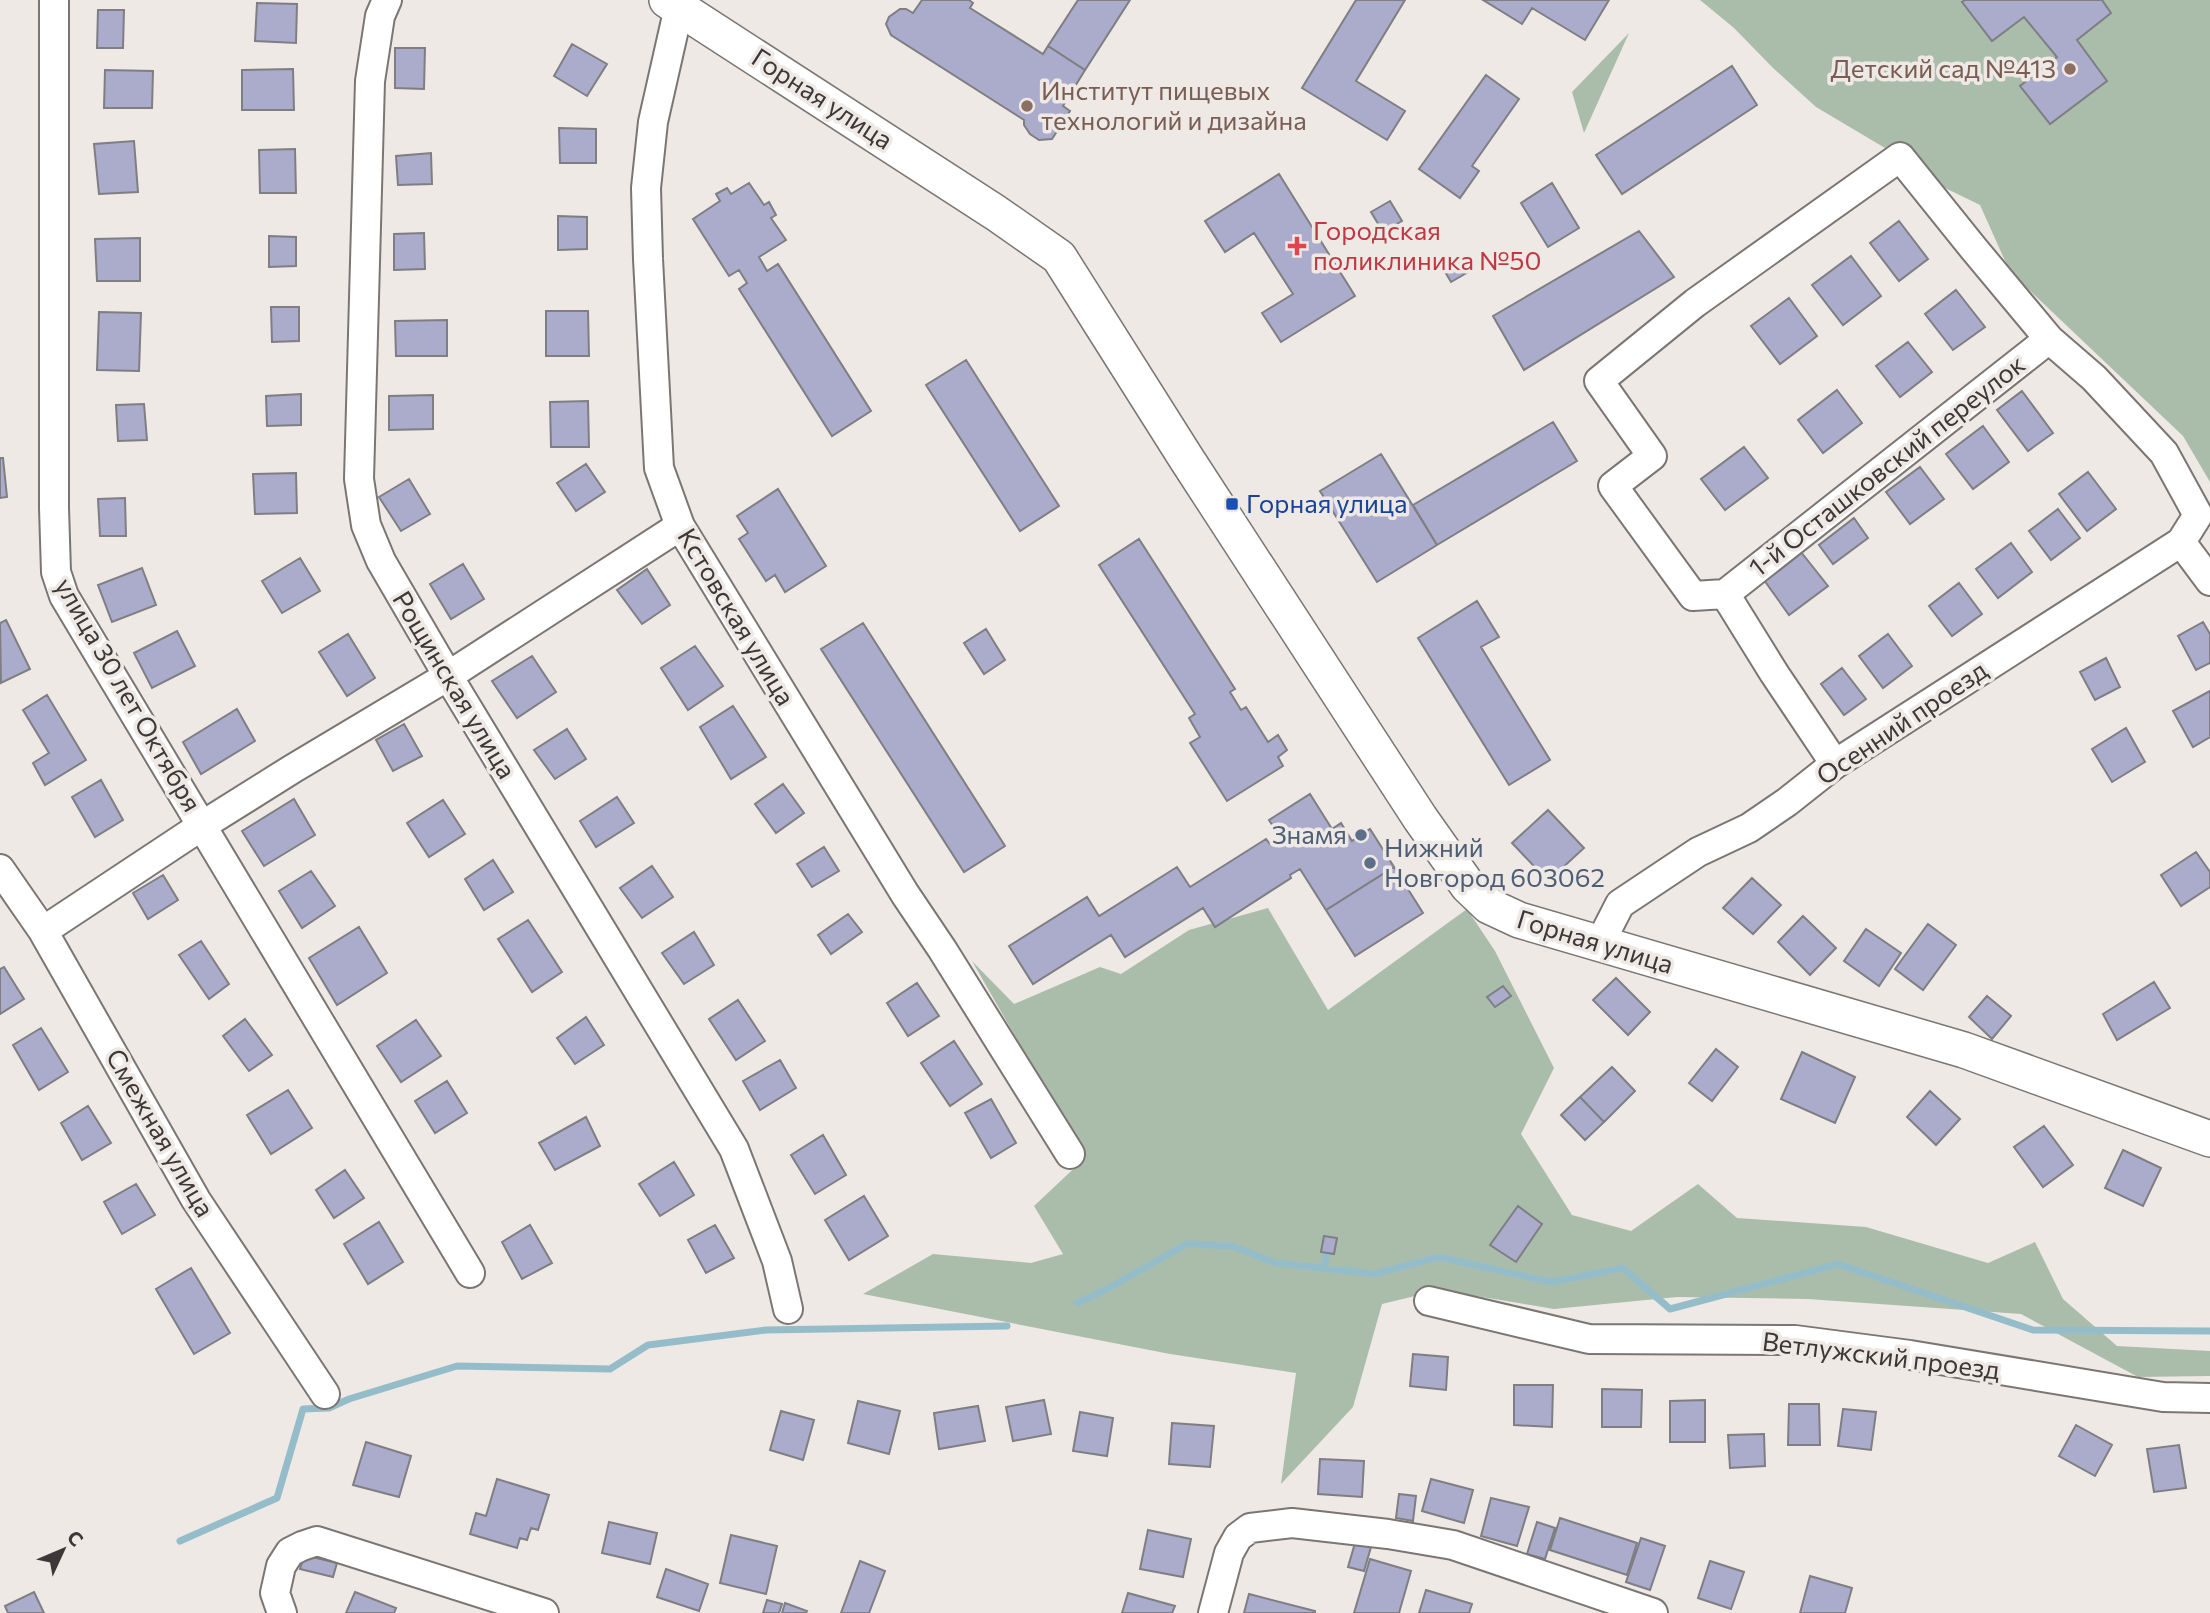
<svg xmlns="http://www.w3.org/2000/svg" width="2210" height="1613" font-family="Commissioner,sans-serif">
  <style>
    .green { fill: #aabdab }
    .lines { fill: none; stroke-linecap: round; stroke-linejoin: round }
    .stream { stroke: #95bdc9; stroke-width: 7 }
    .building { fill: #ababcc; stroke: #7e7e83; stroke-width: 2 }
    .minor-casing { stroke: #7b7673; stroke-width: 32 }
    .major-casing { stroke: #7b7673; stroke-width: 38 }
    .minor { stroke: #fff; stroke-width: 28 }
    .major { stroke: #fff; stroke-width: 35 }
    .education-dot { fill: #8d6e63; stroke: #efe9e6; stroke-width: 2.5 }
    .health-dot { fill: #e0444e; stroke: #efe9e6; stroke-width: 2.5 }
    .transit-dot { fill: #1a4fb4; stroke: #efe9e6; stroke-width: 2.5 }
    .service-dot { fill: #5c6f8a; stroke: #efe9e6; stroke-width: 2.5 }
    .labels { text-anchor: middle; stroke-width: 7; stroke-linejoin: round; paint-order: stroke }
    .education-label { font-size: 26px; fill: #785e54; stroke: #efe9e6; text-anchor: end }
    .street-label { font-size: 26px; fill: #3b3837; stroke: #efe9e6 }
    .health-label { font-size: 26px; fill: #be3a42; stroke: #efe9e6; text-anchor: start }
    .transit-label { font-size: 26px; fill: #164399; stroke: #efe9e6; text-anchor: start }
    .service-label { font-size: 26px; fill: #4e5e75; stroke: #efe9e6; text-anchor: end }
  </style>
  <rect width="100%" height="100%" fill="#efe9e6"/>
  <path class="green" d="M1700,0H2210V482L2183,436L2010,272L1980,205L1941,186L1917,167L1816,107L1773,68L1734,28Z
    M1629,33L1584,133L1572,92Z
    M1268,908L1328,1010L1467,909L1495,951L1554,1068L1521,1134L1572,1215L1631,1231L1698,1184L1737,1218L1866,1227L1988,1263L2035,1242L2063,1299L2117,1346L2210,1351V1376L2138,1377L2021,1314L1808,1299L1677,1297L1554,1309L1440,1290L1382,1304L1353,1407L1281,1484L1296,1373L1170,1354L863,1294L933,1254L1031,1263L1063,1254L1034,1206L1085,1158L972,961L1014,1004L1100,967L1121,974L1189,930Z"/>
  <g class="lines">
    <path class="stream" d="M1323,1269L1329,1244
      M1077,1303L1105,1290L1187,1244L1232,1246L1276,1263L1375,1274L1439,1257L1551,1282L1623,1268L1670,1309L1838,1264L2033,1330L2210,1331
      M180,1541L277,1498L303,1409L329,1408L349,1399L457,1366L610,1369L648,1345L766,1330L1007,1326"/>
  </g>
  <path class="building" d="M922,0H969L973,3L970,8L1043,54L1048,46L1085,70L1063,106L1070,111L1052,139L1039,140L1030,134L1024,125V120L891,35L886,24L889,17L900,9H906L913,13Z
    M1078,0H1130L1085,70L1048,46Z
    M1356,0H1405L1356,81L1405,111L1387,140L1302,88Z
    M1483,0H1609L1585,40L1532,8L1522,24Z
    M1965,0H2102L2111,13L2077,40L2107,81L2050,124L2020,86L2057,57L2024,17L1992,41L1962,2Z
    M257,3L297,4L296,43L255,41Z
    M98,10H124L123,48H97Z
    M572,44L607,64L587,96L554,76Z
    M395,48H425L424,89L395,88Z
    M1732,66L1757,105L1622,194L1596,155Z
    M293,69L294,110H242V70Z
    M105,70L153,71L152,108H104Z
    M1486,75L1519,99L1472,166L1479,171L1460,198L1419,169Z
    M559,128L596,129V163H560Z
    M134,141L138,192L99,194L94,144Z
    M295,149L296,193H260L259,150Z
    M431,153L432,184L398,185L396,156Z
    M1279,174L1355,296L1281,342L1262,313L1293,294L1254,233L1225,252L1205,221Z
    M749,183L764,205L769,202L776,215L771,218L786,240L759,257L767,271L778,264L871,411L832,436L739,289L747,283L739,270L729,276L693,219L720,201L716,194L727,188L731,194Z
    M1552,183L1579,228L1548,247L1521,203Z
    M1390,201L1402,221L1383,232L1371,212Z
    M558,216L587,217V249L558,250Z
    M1899,221L1928,259L1899,281L1870,243Z
    M1639,231L1674,277L1524,370L1493,316Z
    M424,233L425,269L394,270V234Z
    M269,236L296,237V266L269,267Z
    M140,238V281H97L95,239Z
    M1851,256L1881,296L1843,325L1812,285Z
    M1463,259L1470,271L1451,282L1444,270Z
    M1956,290L1985,327L1953,350L1925,314Z
    M1789,298L1817,336L1780,364L1751,326Z
    M271,307H299V341L272,342Z
    M546,311H588L589,356H546Z
    M99,312L141,313L139,371L97,370Z
    M447,320V356H396L395,321Z
    M1908,342L1932,372L1900,397L1876,366Z
    M966,360L1059,506L1020,531L926,385Z
    M1837,390L1862,423L1823,453L1798,420Z
    M2022,391L2053,433L2028,451L1997,410Z
    M301,394V425L267,426L266,396Z
    M433,395V429L389,430V396Z
    M588,401L589,447H551L550,402Z
    M144,404L147,440L118,441L116,405Z
    M1553,422L1577,461L1437,545L1413,505Z
    M1983,426L2009,462L1973,489L1946,454Z
    M1744,447L1768,478L1725,510L1701,479Z
    M1381,454L1437,545L1377,582L1320,491Z
    M0,458H3L7,497L0,498Z
    M586,464L605,492L576,511L557,483Z
    M1920,467L1944,499L1910,524L1886,492Z
    M2088,472L2116,509L2087,531L2059,494Z
    M296,473L297,513L255,514L253,474Z
    M409,479L430,514L401,531L379,497Z
    M778,489L826,566L785,592L775,575L766,581L739,539L748,533L737,516Z
    M125,498L126,536H100L98,499Z
    M2058,509L2080,538L2051,560L2029,531Z
    M1854,518L1868,538L1833,564L1819,545Z
    M1139,539L1235,689L1230,692L1241,710L1246,707L1268,742L1278,735L1287,750L1278,757L1283,766L1227,801L1190,743L1200,737L1189,718L1195,714L1099,565Z
    M2011,543L2032,572L1998,598L1976,569Z
    M1801,552L1828,586L1789,615L1764,580Z
    M300,558L320,591L282,613L262,581Z
    M463,564L484,599L451,619L430,584Z
    M142,568L156,605L112,622L98,585Z
    M647,569L670,605L642,624L617,590Z
    M1959,583L1982,614L1952,636L1929,606Z
    M1477,601L1499,637L1481,647L1550,760L1509,785L1418,638Z
    M6,620L30,669L1,683L0,623Z
    M2203,622L2210,634V663L2196,670L2178,636Z
    M863,623L1005,846L964,872L821,649Z
    M986,629L1005,660L984,674L964,643Z
    M177,631L195,666L152,688L134,653Z
    M348,634L375,678L347,696L319,652Z
    M1888,634L1912,666L1883,688L1859,656Z
    M695,646L723,686L688,710L661,668Z
    M532,656L556,692L517,718L492,681Z
    M2106,658L2120,687L2095,700L2080,672Z
    M1842,668L1866,699L1844,715L1821,684Z
    M2210,691V737L2193,747L2173,711Z
    M47,695L86,760L45,785L33,763L49,753L23,710Z
    M733,706L766,757L731,779L700,727Z
    M237,709L255,741L201,774L183,742Z
    M404,724L422,756L393,771L376,740Z
    M2126,728L2145,762L2112,782L2092,749Z
    M567,729L586,759L555,779L534,750Z
    M101,780L123,820L95,837L72,797Z
    M783,784L804,813L776,833L755,804Z
    M1310,794L1332,829L1341,823L1352,841L1370,829L1394,867L1326,910L1300,869L1290,875L1291,878L1215,927L1203,908L1125,957L1111,935L1033,984L1009,946L1087,897L1099,916L1177,867L1190,887L1266,839L1270,844L1280,837L1269,820Z
    M617,797L634,823L596,847L580,821Z
    M294,799L315,835L264,866L242,831Z
    M443,800L465,834L429,857L407,823Z
    M1548,810L1584,848L1548,881L1512,843Z
    M824,847L839,871L812,887L797,864Z
    M2196,852L2210,872V887L2181,906L2161,875Z
    M493,860L513,892L484,910L465,879Z
    M652,866L673,897L642,918L620,888Z
    M1394,867L1423,913L1355,956L1326,910Z
    M311,871L335,906L302,928L279,891Z
    M163,875L178,900L148,919L133,893Z
    M1752,878L1781,905L1753,934L1723,908Z
    M848,914L862,932L831,954L818,935Z
    M1803,916L1836,948L1810,975L1778,942Z
    M528,920L562,972L532,992L498,939Z
    M1928,924L1956,945L1923,990L1895,969Z
    M359,927L387,973L337,1005L309,958Z
    M1866,929L1901,953L1879,986L1844,961Z
    M694,932L714,965L684,984L662,953Z
    M201,941L229,984L209,999L179,955Z
    M4,967L24,999L0,1014V969Z
    M1616,978L1650,1012L1628,1035L1593,1000Z
    M2154,982L2170,1008L2117,1040L2103,1014Z
    M917,983L939,1016L908,1036L887,1003Z
    M1503,986L1511,996L1495,1007L1487,997Z
    M1987,996L2011,1016L1992,1039L1969,1017Z
    M738,1000L765,1041L736,1060L709,1019Z
    M586,1017L604,1045L575,1064L557,1038Z
    M245,1019L272,1055L249,1071L223,1036Z
    M416,1020L441,1056L401,1082L377,1046Z
    M41,1028L68,1072L39,1090L13,1045Z
    M954,1041L982,1084L950,1106L921,1063Z
    M1716,1049L1738,1067L1712,1101L1689,1083Z
    M1802,1052L1855,1077L1835,1123L1781,1099Z
    M780,1060L796,1088L760,1110L743,1081Z
    M1612,1067L1635,1091L1604,1122L1580,1097Z
    M447,1081L467,1113L435,1133L415,1101Z
    M288,1090L312,1128L271,1154L247,1115Z
    M1930,1091L1960,1119L1936,1145L1907,1117Z
    M1580,1097L1604,1122L1585,1140L1561,1115Z
    M991,1099L1016,1143L991,1158L965,1113Z
    M88,1106L111,1143L82,1160L61,1123Z
    M586,1117L600,1146L555,1170L539,1143Z
    M2044,1126L2073,1165L2043,1187L2014,1147Z
    M823,1135L846,1175L815,1194L791,1155Z
    M2123,1150L2161,1168L2143,1206L2105,1188Z
    M674,1162L694,1195L660,1216L639,1184Z
    M345,1170L364,1198L334,1218L316,1190Z
    M136,1184L155,1215L122,1234L104,1202Z
    M864,1196L888,1236L849,1260L825,1220Z
    M1518,1206L1542,1224L1516,1262L1490,1245Z
    M379,1222L403,1262L368,1284L344,1244Z
    M530,1225L552,1263L522,1279L502,1242Z
    M715,1225L734,1258L706,1273L688,1240Z
    M1324,1236L1337,1238L1334,1254L1321,1252Z
    M191,1268L230,1333L194,1354L156,1289Z
    M1413,1354L1448,1357L1446,1390L1410,1386Z
    M1514,1385H1553L1552,1427L1514,1425Z
    M1602,1389L1642,1390L1641,1427H1602Z
    M1044,1400L1051,1434L1013,1441L1006,1407Z
    M1705,1400V1442H1670V1401Z
    M858,1401L900,1411L889,1454L848,1443Z
    M1789,1404H1819L1820,1445H1788Z
    M978,1406L985,1441L939,1449L934,1413Z
    M1843,1409L1876,1412L1871,1450L1838,1446Z
    M781,1411L814,1420L803,1460L770,1450Z
    M1080,1412L1113,1418L1107,1456L1073,1451Z
    M1172,1423L1214,1426L1210,1467L1169,1464Z
    M2076,1425L2112,1445L2095,1476L2059,1456Z
    M1764,1434L1765,1466L1730,1468L1728,1435Z
    M366,1442L411,1456L399,1497L353,1485Z
    M2179,1445L2186,1488L2154,1492L2147,1449Z
    M1320,1459L1364,1461L1362,1497L1318,1494Z
    M497,1479L549,1495L538,1530L531,1528L527,1540L520,1538L517,1548L470,1534L476,1513L486,1516Z
    M1431,1479L1473,1490L1464,1523L1422,1511Z
    M1399,1494L1416,1496L1413,1521L1396,1518Z
    M1491,1498L1529,1507L1517,1546L1481,1536Z
    M1560,1518L1637,1543L1627,1575L1550,1550Z
    M609,1522L657,1533L650,1564L602,1553Z
    M1537,1522L1555,1528L1545,1559L1527,1554Z
    M1148,1530L1191,1539L1183,1577L1140,1569Z
    M731,1535L777,1546L766,1594L720,1583Z
    M1641,1538L1665,1546L1650,1590L1626,1582Z
    M1355,1543L1371,1547L1364,1571L1348,1567Z
    M304,1555L337,1563L333,1577L300,1569Z
    M1370,1559L1411,1571L1399,1613H1354Z
    M860,1561L885,1571L869,1613H841Z
    M1710,1561L1744,1572L1731,1609L1698,1598Z
    M666,1569L708,1584L699,1611L657,1597Z
    M1810,1576L1852,1588L1845,1613H1800Z
    M1426,1590L1472,1604L1469,1613H1419Z
    M34,1592L44,1613H8L5,1606Z
    M355,1592L396,1608L394,1613H346Z
    M1128,1593L1175,1606L1172,1613H1122Z
    M1249,1594L1315,1611V1613H1244Z
    M767,1600L782,1604L779,1613H763Z
    M785,1603L807,1611L806,1613H782Z"/>
  <g class="lines">
    <g class="minor-casing">
      <path id="minor" d="M54,0V508L56,572L64,596L470,1273
        M387,0L380,16L370,81L359,479L366,525L381,561L448,676L734,1149L777,1261L788,1309
        M683,0L679,7L653,122L646,188L648,259L659,468L680,526L905,894L942,949L1070,1154
        M1725,594L1693,596L1613,486L1652,456L1599,381L1695,303L1900,157L1974,249L2049,339L2094,378L2164,453L2198,515L2181,542
        M1725,594L2049,339
        M1725,594L1774,673L1835,764
        M0,869L43,931L196,1200L325,1394
        M43,931L203,825L294,768L448,676L680,526
        M1599,945L1620,904L1698,852L1749,828L1787,802L1835,764L2181,542L2210,581
        M1429,1301L1589,1339L1795,1340L1910,1355L2163,1397L2210,1398
        M282,1613L275,1593L281,1566L290,1552L302,1546L317,1541L544,1613
        M1213,1613L1229,1553L1238,1537L1250,1528L1292,1523L1388,1534L1453,1545L1653,1613"/>
    </g>
    <g class="major-casing">
      <path id="major" d="M667,0L996,213L1059,257L1186,458L1420,818L1468,886L1489,906L1519,920L1964,1050L2210,1139"/>
    </g>
    <use href="#minor" class="minor"/>
    <use href="#major" class="major"/>
  </g>
  <g class="education-dot">
    <circle cx="2070" cy="69" r="7"/>
    <circle cx="1027" cy="106" r="7"/>
  </g>
  <path class="health-dot" d="M1293.5 235.5h7v7h7v7h-7v7h-7v-7h-7v-7h7z"/>
  <rect class="transit-dot" x="1225" y="497" width="14" height="14" rx="3.5"/>
  <g class="service-dot">
    <circle cx="1361" cy="835" r="7"/>
    <circle cx="1370" cy="863" r="7"/>
  </g>
  <g class="labels">
    <g class="education-label">
      <text x="2056" y="78">Детский сад №413</text>
      <text x="1041" y="100" text-anchor="start">Институт пищевых<tspan x="1041" dy="30">технологий и дизайна</tspan></text>
    </g>
    <g class="street-label">
      <text transform="translate(822 99) rotate(33)" y="9">Горная улица</text>
      <text transform="translate(1887 466) rotate(-38)" y="9">1-й Осташковский переулок</text>
      <text transform="translate(736 617) rotate(59)" y="9">Кстовская улица</text>
      <text transform="translate(454 685) rotate(59)" y="9">Рощинская улица</text>
      <text transform="translate(128 695) rotate(60)" y="9">улица 30 лет Октября</text>
      <text transform="translate(1902 723) rotate(-34)" y="9">Осенний проезд</text>
      <text transform="translate(1595 942) rotate(17)" y="9">Горная улица</text>
      <text transform="translate(160 1133) rotate(60)" y="9">Смежная улица</text>
      <text transform="translate(1881 1356) rotate(7)" y="9">Ветлужский проезд</text>
    </g>
    <g class="health-label">
      <text x="1313" y="240">Городская<tspan x="1313" dy="30">поликлиника №50</tspan></text>
    </g>
    <g class="transit-label">
      <text x="1246" y="513">Горная улица</text>
    </g>
    <g class="service-label">
      <text x="1347" y="844">Знамя</text>
      <text x="1384" y="857" text-anchor="start">Нижний<tspan x="1384" dy="30">Новгород 603062</tspan></text>
    </g>
  </g>
  <g transform="translate(63 1550) rotate(46)" stroke="#efe9e6" stroke-width="5" paint-order="stroke">
  <path d="M0-5L12 26L0 18L-12 26Z" fill="#3b3837"/>
  <text y="-10" font-size="19" font-weight="bold" text-anchor="middle" fill="#3b3837">С</text>
  </g>
</svg>
